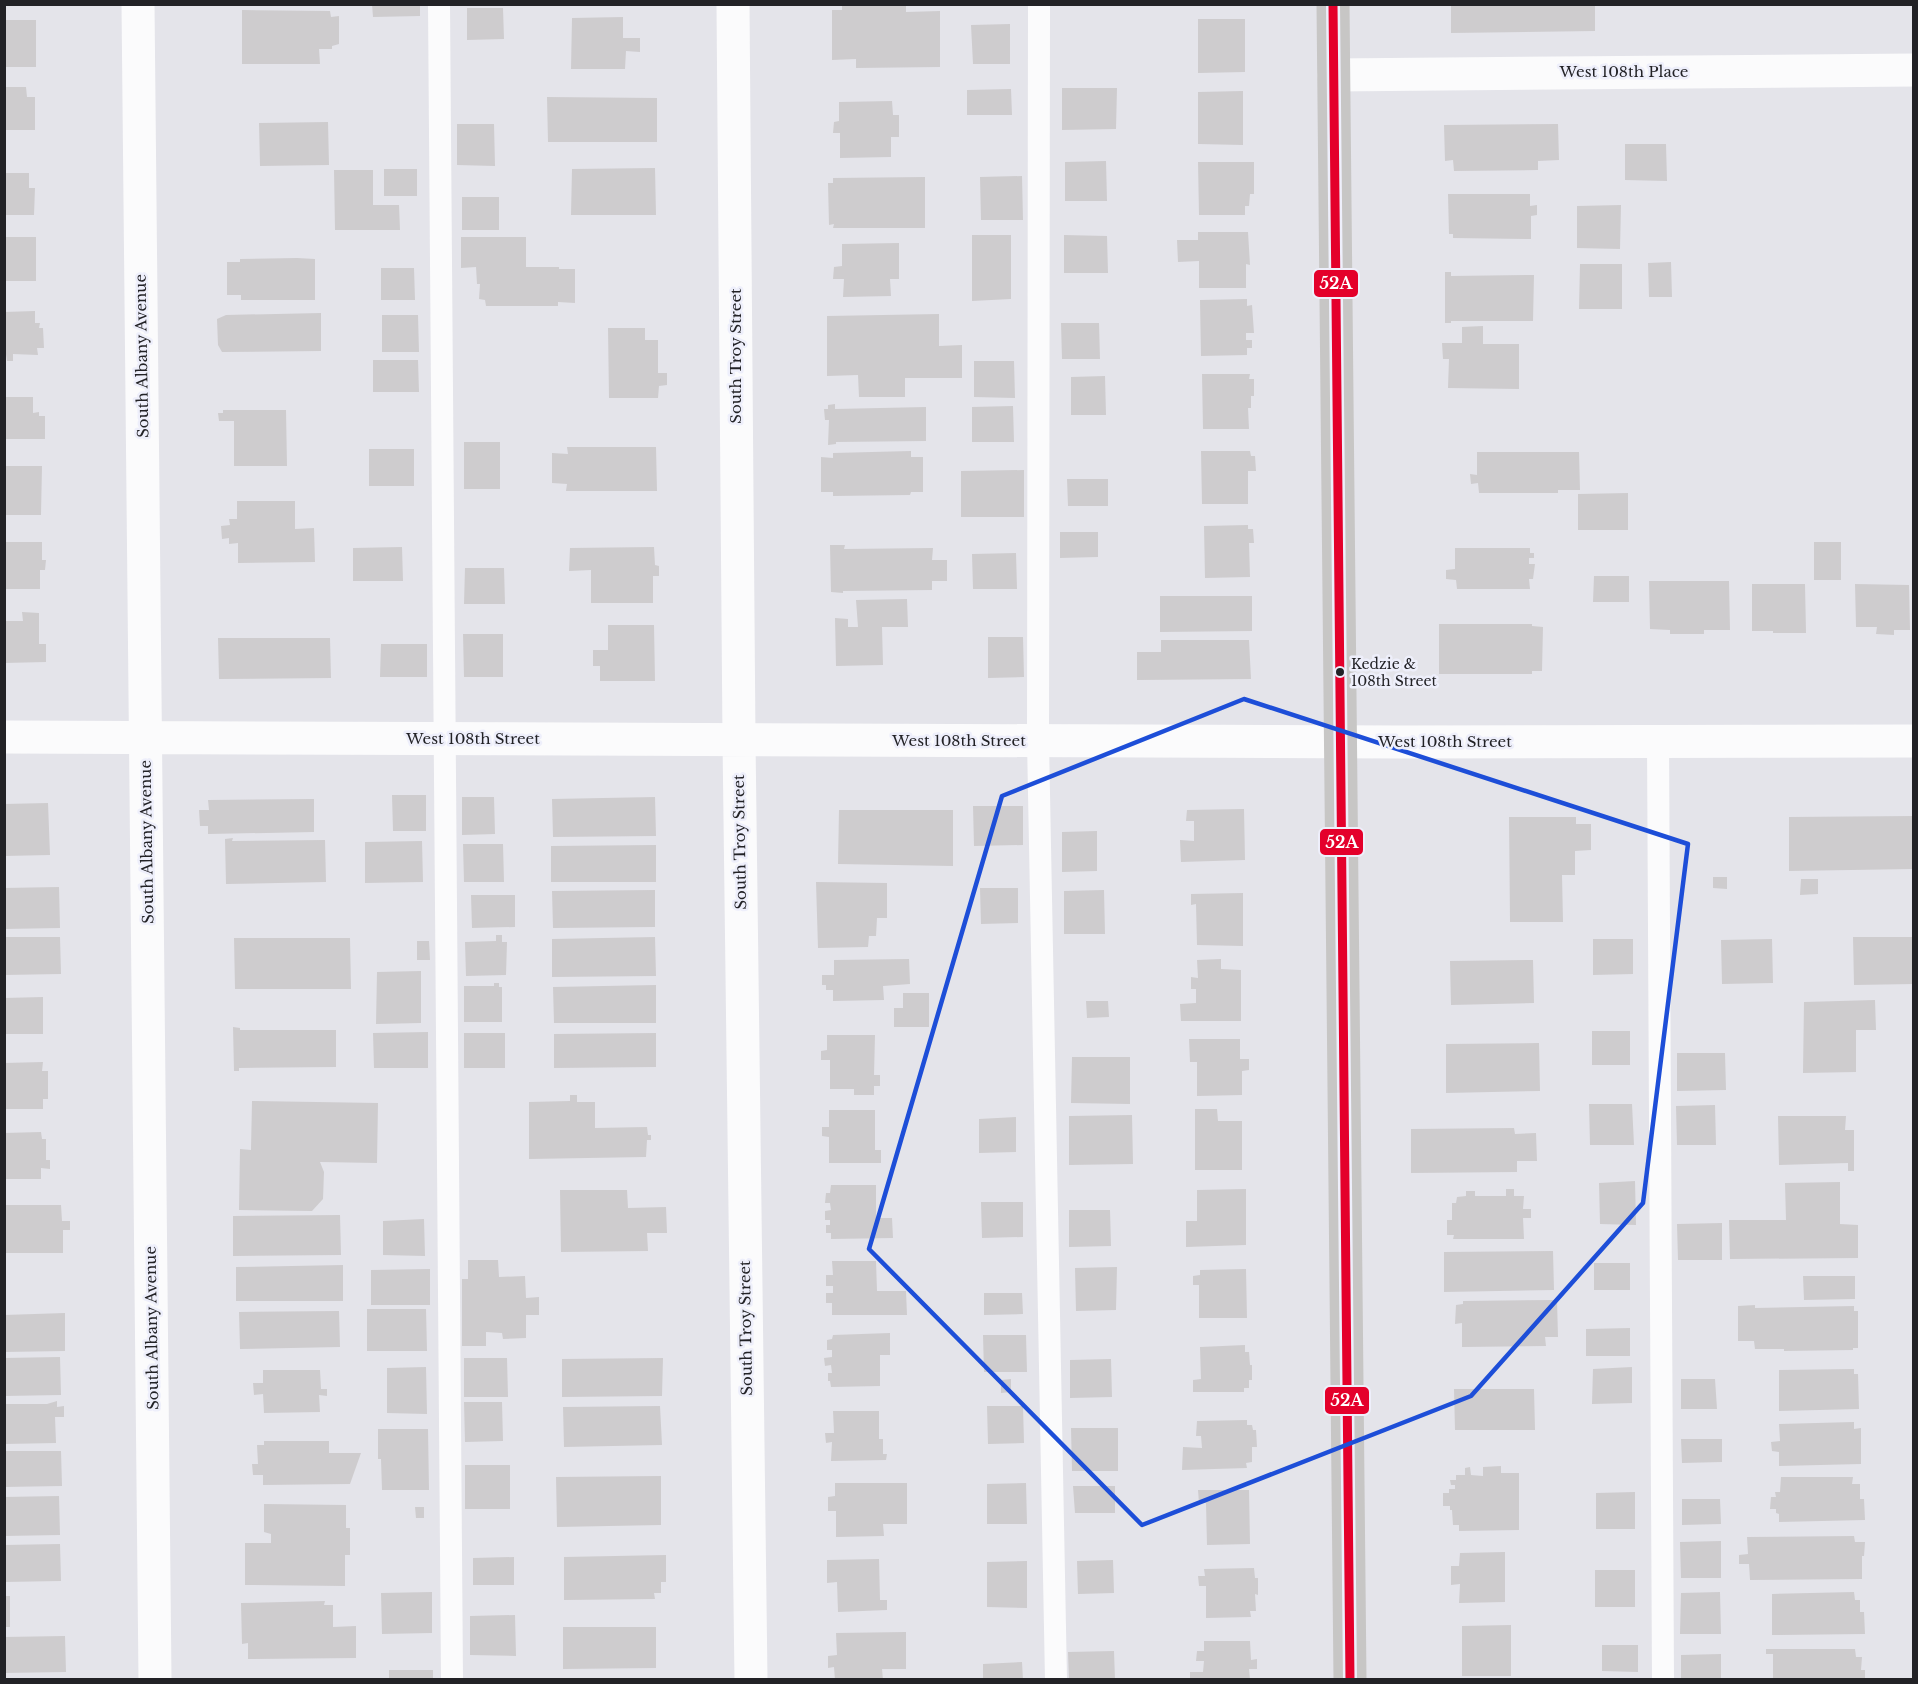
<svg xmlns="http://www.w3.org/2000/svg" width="1918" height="1684" font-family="'Libre Baskerville',serif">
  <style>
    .building { fill: #ceccce }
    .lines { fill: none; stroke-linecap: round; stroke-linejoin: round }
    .lane { stroke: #fbfbfc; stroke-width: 22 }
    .street { stroke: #fbfbfc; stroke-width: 33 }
    .secondary { stroke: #c7c6c5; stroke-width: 33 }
    .bus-1-casing { stroke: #eeeffb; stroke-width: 14 }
    .bus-1 { stroke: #e4002b; stroke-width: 9 }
    .marked { fill: none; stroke: #1d4ed8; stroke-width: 4.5; stroke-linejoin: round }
    .bus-dot { fill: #222226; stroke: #eeeffb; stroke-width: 2 }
    .labels { text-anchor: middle; stroke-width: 5; stroke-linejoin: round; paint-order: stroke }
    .bus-label { font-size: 14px; fill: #222226; stroke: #eeeffb; text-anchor: start }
    .street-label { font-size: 15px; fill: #222226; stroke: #eeeffb }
    .line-badge { stroke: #eeeffb; stroke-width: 2 }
    .badge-label { font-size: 16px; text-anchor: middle; font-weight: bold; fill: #fff }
  </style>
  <rect width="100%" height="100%" fill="#e4e4ea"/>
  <path class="building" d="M372,4H420V16L373,17Z
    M842,4H906V12L940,11V67L856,68V59L832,60V10H842Z
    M1451,4H1595V31L1451,33Z
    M467,8H503L504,39L467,40Z
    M242,10L330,11L331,17L339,16V44L332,46V49H319L320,64H242Z
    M623,17V38H640V52L626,51L625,69H571L572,18Z
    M1198,19H1245V72L1198,73Z
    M4,20H36V67H4Z
    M1010,24V64H973L971,25Z
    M5,87H26L27,97H35V130H5Z
    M1062,88H1117L1116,129L1062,130Z
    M1011,89L1012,115H967V90Z
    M1243,91V145L1198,144V92Z
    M547,97L657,98V142H548Z
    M892,101L893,115H899V137H891V157L840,158V133H833L834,122L839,121V102Z
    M328,122L329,165L260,166L259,123Z
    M457,124H494L495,166L457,165Z
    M1558,124L1559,160L1538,161V170L1454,171L1453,160L1445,161L1444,125Z
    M1625,144H1666L1667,181L1625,180Z
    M1106,161L1107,201H1065V162Z
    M1198,162H1254V194H1250L1249,206H1245V215H1199Z
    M655,168L656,215H571L572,169Z
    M384,169H417V196H384Z
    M334,170H373V205H399L400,230H335Z
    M4,173H29V188H35L34,215H4Z
    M1022,176L1023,220H981L980,177Z
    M925,177V228H833L834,224L829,225L828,183H833V178Z
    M1448,194H1530V206L1537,205V215L1531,216V239L1453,238V234H1449Z
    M462,197H499V230H462Z
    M1621,205L1620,249L1577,248V206Z
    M1198,232H1248L1250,265L1246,264V288H1199V261L1178,262L1177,240H1198Z
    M972,235H1011V299L972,301Z
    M1064,235L1107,236L1108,273H1064Z
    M4,237H36V281H4Z
    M461,237H526V267H559V269H575V303L558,302V306H486L485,300L479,299L480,284H477L476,267L461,268Z
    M899,243V279H890L891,296L843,297L844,279H833L834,267L842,266V244Z
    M297,258L315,259V300H241V295H227V262H240V259Z
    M1671,262L1672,297H1649L1648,263Z
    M1580,264H1622V309H1579Z
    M381,268H414L415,300H381Z
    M1445,272H1451V276L1534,275L1533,321H1451V323H1445Z
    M1247,299V306L1252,305L1254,333H1246V340H1252V348H1247V355L1201,356L1200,300Z
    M35,311V323H40L39,328H43L44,348H37L38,355L13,354V361H7L6,354H4V312Z
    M321,313V351L222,352L218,345L217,319L226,315Z
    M939,314V346L962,345V378H905V397H859L858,375L827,376V316Z
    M382,315H418L419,352H382Z
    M1061,323H1099L1100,359H1062Z
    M1483,326V344H1519V389L1448,388L1449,359H1443L1442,343H1462V327Z
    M608,328H645V340H658V373H667V385L659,386L658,398H609Z
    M373,360H418L419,392H373Z
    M974,361H1014L1015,398L974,397Z
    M1202,374H1250L1249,379H1254V396H1251V408H1248L1249,429H1203Z
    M1105,376L1106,415H1071V377Z
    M4,397H33V413L39,412V416H45V439H4Z
    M835,404V409L926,407V441L836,442V444L828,445L829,420H825L824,409H828V405Z
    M1013,406L1014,442H972V407Z
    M223,410H286L287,466H234V421H219L218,413H223Z
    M464,442H500V489H464Z
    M567,447H656L657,491H566L567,484L552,483V453L568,454Z
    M369,449H414V486H369Z
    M911,451V457H923V492H911L910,495L833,496V492H821V457L833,458V453Z
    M1201,451H1250L1251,456H1255L1256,471H1248V504H1202Z
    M1477,452H1579L1580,490H1558V493H1479L1478,483L1471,484L1470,474L1477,475Z
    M4,466H42L41,515H4Z
    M1024,470V517H961V471Z
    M1067,479H1108V506H1068Z
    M1628,493V530H1578V494Z
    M237,501H295V529L314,528L315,562L238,563V543L229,544V538L222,539L221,526L230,525L229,519H237Z
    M1248,525V529H1253L1254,543H1249L1250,577L1205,578L1204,526Z
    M1060,532H1098V557L1060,558Z
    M4,542H42V560H46L45,570H40V589H4Z
    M1814,542H1841V580H1814Z
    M830,545H845L844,549L933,548L932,560H947V581H932V590L843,591V593L831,592Z
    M402,547L403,581H353V548Z
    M654,547L655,565L659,566V576H653V603H591V570L569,571L570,548Z
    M1455,548H1530V553H1534V558H1529V564H1535L1533,579H1529L1530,589H1457L1456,580L1446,579V570L1455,569Z
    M1016,553L1017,589H973L972,554Z
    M465,568H504L505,604H464Z
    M1594,576H1629V602H1593Z
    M1649,581H1729L1730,630H1704V634H1670V630L1650,629Z
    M1752,584H1805L1806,633H1773V631H1752Z
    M1855,584L1909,585L1910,630H1894V635L1876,634L1877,627H1856Z
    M1160,596H1252V631L1160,632Z
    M907,599L908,627H882L883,665L836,666L835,618L848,619V627H858L856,600Z
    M22,612L39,613V644H46V662L4,663V621H23Z
    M1439,624H1532V626L1543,627L1542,671H1532V674H1439Z
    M608,625H654L655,681H600V666H593V650H608Z
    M463,634H503V677H464Z
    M988,637H1023L1024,677L988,678Z
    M218,638H330L331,678L219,679Z
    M1161,640H1249L1251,679L1137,680V652H1161Z
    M381,644H427V677H380Z
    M392,795H426V831H393Z
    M462,797H494L495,834L462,835Z
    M655,797L656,836L553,837L552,799Z
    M314,799V832L208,834V826H200L199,810H209L208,800Z
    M48,803L50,855L4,856V804Z
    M973,806H1023V845L974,846Z
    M1244,809L1245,860L1181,862L1180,840L1194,841V821H1186L1187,810Z
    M839,810H953V866L838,864Z
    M1913,816V869L1789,871V817Z
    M1509,817H1576V824H1591V850L1575,851V875H1562L1563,922H1510Z
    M1097,831V871L1062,872V832Z
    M233,838L232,841L325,840L326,882L226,884L225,839Z
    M422,841L423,882L365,883V842Z
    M463,844H503L504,882H464Z
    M656,845V882H551V846Z
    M1713,877H1727V889L1713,888Z
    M1801,879H1818V894L1800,895Z
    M816,882L887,883V918H877L876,936H869L868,947L818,948Z
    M59,887L60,928L4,929V888Z
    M980,888H1018V923L981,924Z
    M655,890V927L553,928L552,891Z
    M1104,890L1105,934H1064V891Z
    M1243,893V946L1197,945L1196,904L1191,905V894Z
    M471,895H515V927L472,928Z
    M496,935H502V942H507L506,975L466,976L465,942L496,941Z
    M4,937H60L61,974L4,975Z
    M655,937L656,976L552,977V939Z
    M1853,937H1914V984L1854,985Z
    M234,938H350L351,989H235Z
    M1593,939H1633V974L1593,975Z
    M1772,939L1773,983L1722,984L1721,940Z
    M417,941H429L430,960H417Z
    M909,959L910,984L883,986L884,1000L833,1001V990H826V985H822V975H834V960Z
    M1221,959V969L1241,970V1021H1181L1180,1004L1196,1003V989H1191V977L1198,978L1197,960Z
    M1533,960L1534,1003L1451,1005L1450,961Z
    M421,971V1023L376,1024L377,972Z
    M494,983H499V987H502V1022H464V986H494Z
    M656,985V1023H554L553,987Z
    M903,993H929V1027H894V1008H903Z
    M43,997V1034H4V998Z
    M1875,1000L1876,1030H1856V1072L1803,1073L1804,1002Z
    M1086,1001H1108L1109,1017L1087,1018Z
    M233,1027L240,1028V1030H336V1067L239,1068V1071H234Z
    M1592,1031H1630V1065H1592Z
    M428,1032V1068H374L373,1033Z
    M464,1033H505V1068H464Z
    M656,1033V1067L554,1068V1034Z
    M827,1035H875L874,1075H880V1086H874V1095H854V1089H830V1060H821V1051L827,1050Z
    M1189,1039H1240V1059H1249V1070L1242,1071V1095L1197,1096V1062H1190Z
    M1539,1043L1540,1091L1446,1093V1044Z
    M1677,1053H1725L1726,1090L1677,1091Z
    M1072,1057H1130V1104L1071,1103Z
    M43,1062L42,1071H48V1099H43V1109H4V1063Z
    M570,1095H577V1102H595V1128L647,1127L648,1135H651V1140H647L646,1157L529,1159V1102L570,1101Z
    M252,1101L378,1103L377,1163L320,1162L324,1172L323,1199L312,1211L239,1210L240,1149L251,1150Z
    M1589,1104H1632L1634,1145H1590Z
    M1715,1105L1716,1145H1677L1676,1106Z
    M1195,1109H1217L1218,1121H1242V1170H1195Z
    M829,1110H875V1150H881V1163H829V1137L822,1136V1127H829Z
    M1132,1115L1133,1164L1069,1165V1116Z
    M1778,1116H1846L1845,1130H1854V1171H1848V1163L1779,1165Z
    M1016,1117V1152L979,1153V1119Z
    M1514,1128L1515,1134L1536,1133L1537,1161H1517V1172L1411,1173V1129Z
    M41,1132L42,1139H46V1160H50V1169L41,1168V1179H4V1133Z
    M1635,1181L1636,1225L1600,1224L1599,1183Z
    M1840,1182V1224L1858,1225V1258L1730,1259L1729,1220H1786L1785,1183Z
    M831,1185H876V1218H892L893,1238L831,1239V1233H826V1225H830V1220H825V1211L831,1210L830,1203H825L826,1193H830Z
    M1246,1189V1245L1186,1247V1221H1197V1190Z
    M1506,1189H1514V1196H1524L1523,1209H1531V1218H1523L1524,1239H1453L1454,1235H1447V1220H1452V1203H1456L1457,1197L1466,1196V1191H1475V1196H1506Z
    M560,1190H627L628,1208L666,1207L667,1233H647L648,1251L561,1252Z
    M981,1202H1023V1237L982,1238Z
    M4,1205H61L62,1221H70V1230H63V1253H4Z
    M1069,1210H1110L1111,1246L1069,1247Z
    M340,1215L341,1255L233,1256V1216Z
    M424,1219L425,1256L383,1255V1221Z
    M1722,1223V1260H1678L1677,1224Z
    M1553,1251L1554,1290L1444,1292V1252Z
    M468,1260H498L499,1277L525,1276L526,1298L539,1297V1315H526V1338L503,1339L502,1333L486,1332V1346H462V1279H468Z
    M832,1261H876L877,1291H906L907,1315H832V1303H826V1293H833V1286H826V1275H833Z
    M1594,1263H1630V1290H1594Z
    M343,1265V1301H236V1267Z
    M1117,1267L1116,1310L1076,1311L1075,1268Z
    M430,1269V1305H371V1270Z
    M1246,1269L1247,1318H1199V1285H1193V1276L1200,1275V1270Z
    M1803,1276H1855V1299L1804,1300Z
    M984,1293H1022L1023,1314L984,1315Z
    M1557,1300L1558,1337H1545L1546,1346L1462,1347V1323L1455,1324L1456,1305L1463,1304V1301Z
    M1755,1305V1308L1854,1306V1311H1858V1348H1853V1350L1784,1351V1349H1755L1754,1341H1738V1306Z
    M367,1309H426L427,1351H367Z
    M339,1311L340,1347L240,1349L239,1312Z
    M65,1313V1351L4,1352V1315Z
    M1630,1328V1356H1586V1329Z
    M890,1333V1355H880V1386L831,1387L830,1381H828V1373H832L831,1365L825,1366L824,1358L832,1357V1350H827V1340L832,1339L833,1335Z
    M983,1335H1026L1027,1372H984Z
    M1245,1345V1352H1249L1250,1365H1252V1380H1249V1388H1244V1392H1193V1380L1201,1379L1200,1347Z
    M60,1357L61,1395L4,1396V1358Z
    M464,1358H507L508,1397H464Z
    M663,1358L662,1396L562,1397V1359Z
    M1111,1359L1112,1397L1070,1398V1360Z
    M426,1367L427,1414L387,1413V1368Z
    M1632,1367V1403L1592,1404L1593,1369Z
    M1854,1369V1374H1858L1859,1409L1779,1411V1370Z
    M263,1370H320L321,1389H327V1396L319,1395L320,1412L264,1413L263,1394L254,1395L253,1383H263Z
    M1011,1379V1392L1001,1393V1380Z
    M1681,1379H1715L1717,1409H1681Z
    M1454,1389H1534L1535,1430H1455Z
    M57,1401V1407L64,1406V1417H55L56,1443L5,1444V1404H47Z
    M464,1402H502L503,1441L465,1442Z
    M660,1406L662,1445L564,1447L563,1407Z
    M987,1406H1023L1024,1443L988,1444Z
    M833,1411H879V1439H883V1454H887L886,1460L831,1461L832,1442L826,1443L825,1433H834Z
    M1247,1420V1425H1252L1253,1430H1256L1257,1447H1252V1462L1246,1463L1247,1468L1182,1470L1183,1447L1202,1448L1201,1436H1196L1197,1421Z
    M1854,1422V1429L1861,1428V1464L1779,1466V1452L1772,1451L1771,1442L1780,1441L1779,1424Z
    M1071,1428H1118V1471H1072Z
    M378,1429H428L429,1490H382L381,1459H378Z
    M1681,1439H1722V1462L1682,1463Z
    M264,1441H329V1453H361L350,1484L263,1485V1475H253L252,1464H258L257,1445H264Z
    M4,1451H61L62,1486L4,1487Z
    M465,1465H510V1509H465Z
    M1501,1466V1473H1519V1530L1459,1531V1525H1453L1452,1510H1450V1506H1443V1493H1449V1489H1455V1485H1451L1450,1480H1456V1475H1465V1468L1470,1467L1471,1475L1483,1476V1467Z
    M661,1476V1525L557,1527L556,1477Z
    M1781,1477H1853L1852,1484H1860V1499H1864L1865,1520L1779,1522V1514L1776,1513V1509H1770L1771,1497H1776L1775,1492H1780Z
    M835,1483H907V1524H883L884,1536L836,1537V1511H828V1497L835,1496Z
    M1026,1483L1027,1524H987V1484Z
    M1073,1486H1115V1513H1075Z
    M1198,1490H1249L1250,1544L1207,1545L1206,1503H1199Z
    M1635,1492V1529H1596V1493Z
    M59,1496L60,1535L4,1536V1497Z
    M1682,1499H1720L1721,1524L1682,1525Z
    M264,1504L346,1505V1528H350V1555H345V1586L245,1585V1543H271V1534L264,1532Z
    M415,1507H424V1518H416Z
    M1854,1536L1855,1542H1865L1864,1556H1862V1579L1750,1580L1749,1564H1739V1555L1748,1554L1747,1537Z
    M1721,1541V1578H1681L1680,1542Z
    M60,1544L61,1581L4,1582V1545Z
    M1505,1552V1602L1459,1603L1460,1584L1451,1585V1566H1459L1460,1553Z
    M666,1555V1582H661V1593H654L655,1599L564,1600V1557Z
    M514,1557V1585H473V1558Z
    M879,1559L880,1600H887V1610L838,1612L837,1582L827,1583V1560Z
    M1113,1560L1114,1593L1078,1594L1077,1561Z
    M1027,1561V1608L987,1607V1562Z
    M1254,1568L1255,1578H1258V1595L1255,1594L1256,1611H1250L1251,1617L1206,1618V1586H1199L1198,1576H1205L1204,1569Z
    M1595,1570H1635V1607H1595Z
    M432,1592V1633L382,1634L381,1593Z
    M1720,1592L1721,1634H1680L1681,1593Z
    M1854,1592L1855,1600H1860V1612H1864L1865,1634L1772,1635V1594Z
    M4,1596H10V1627H4Z
    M325,1601L324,1605H333V1627L356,1626V1658L248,1659V1643L242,1644L241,1603Z
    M515,1615L516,1656L470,1655V1616Z
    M1511,1625V1676H1462V1626Z
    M563,1627H656V1668L563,1669Z
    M906,1632V1669H882L883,1680H835L834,1667L828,1668V1656L837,1655L836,1633Z
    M65,1636L66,1672L4,1673V1637Z
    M1204,1641H1250L1251,1660L1257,1659V1669H1249L1250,1680H1190V1672H1203L1204,1661H1196L1197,1651H1204Z
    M1602,1645H1638V1672L1602,1671Z
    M1766,1649H1855L1856,1657H1862L1861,1670H1865V1680H1773V1654H1766Z
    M1114,1651L1115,1680H1069L1068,1652Z
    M1721,1654V1680H1681V1655Z
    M1022,1662L1023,1680H983V1664Z
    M389,1670H433V1680H389Z"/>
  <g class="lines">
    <path class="lane" d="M439,4L452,1680
      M1039,4L1038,741L1056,1680
      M1658,742L1663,1680"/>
    <path class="street" d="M138,4L155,1680
      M733,4L739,740L751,1680
      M1334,75L1914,70
      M4,737L1400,742L1914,741"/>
    <path class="secondary" d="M1333,4L1350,1680"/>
    <g class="bus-1-casing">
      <path id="bus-1" d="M1333,4L1350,1680"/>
    </g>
    <use href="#bus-1" class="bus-1"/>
  </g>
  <path class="marked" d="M1244,699L1688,844L1643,1203L1471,1396L1142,1525L869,1249L1002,796Z"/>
  <circle class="bus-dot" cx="1340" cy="672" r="5"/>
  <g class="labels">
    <g class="bus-label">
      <text x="1351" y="669">Kedzie &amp;<tspan x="1351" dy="17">108th Street</tspan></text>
    </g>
    <g class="street-label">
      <text x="1624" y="77">West 108th Place</text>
      <text transform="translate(142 356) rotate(-91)" y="5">South Albany Avenue</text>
      <text transform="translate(736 356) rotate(-90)" y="5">South Troy Street</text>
      <text x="473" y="744">West 108th Street</text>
      <text x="959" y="746">West 108th Street</text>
      <text x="1445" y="747">West 108th Street</text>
      <text transform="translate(147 842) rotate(-91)" y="5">South Albany Avenue</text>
      <text transform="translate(740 842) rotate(-91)" y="5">South Troy Street</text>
      <text transform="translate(152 1328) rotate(-91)" y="5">South Albany Avenue</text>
      <text transform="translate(746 1328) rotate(-91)" y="5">South Troy Street</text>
    </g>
  </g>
  <g class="line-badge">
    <rect x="1313" y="269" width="46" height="29" rx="6" fill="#e4002b"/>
    <rect x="1319" y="828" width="45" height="28" rx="6" fill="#e4002b"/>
    <rect x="1324" y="1386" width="46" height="29" rx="6" fill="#e4002b"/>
  </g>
  <g class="badge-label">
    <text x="1336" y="289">52A</text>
    <text x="1342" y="848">52A</text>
    <text x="1347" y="1406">52A</text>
  </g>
  <rect width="1918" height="1684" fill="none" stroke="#222226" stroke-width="12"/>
</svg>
